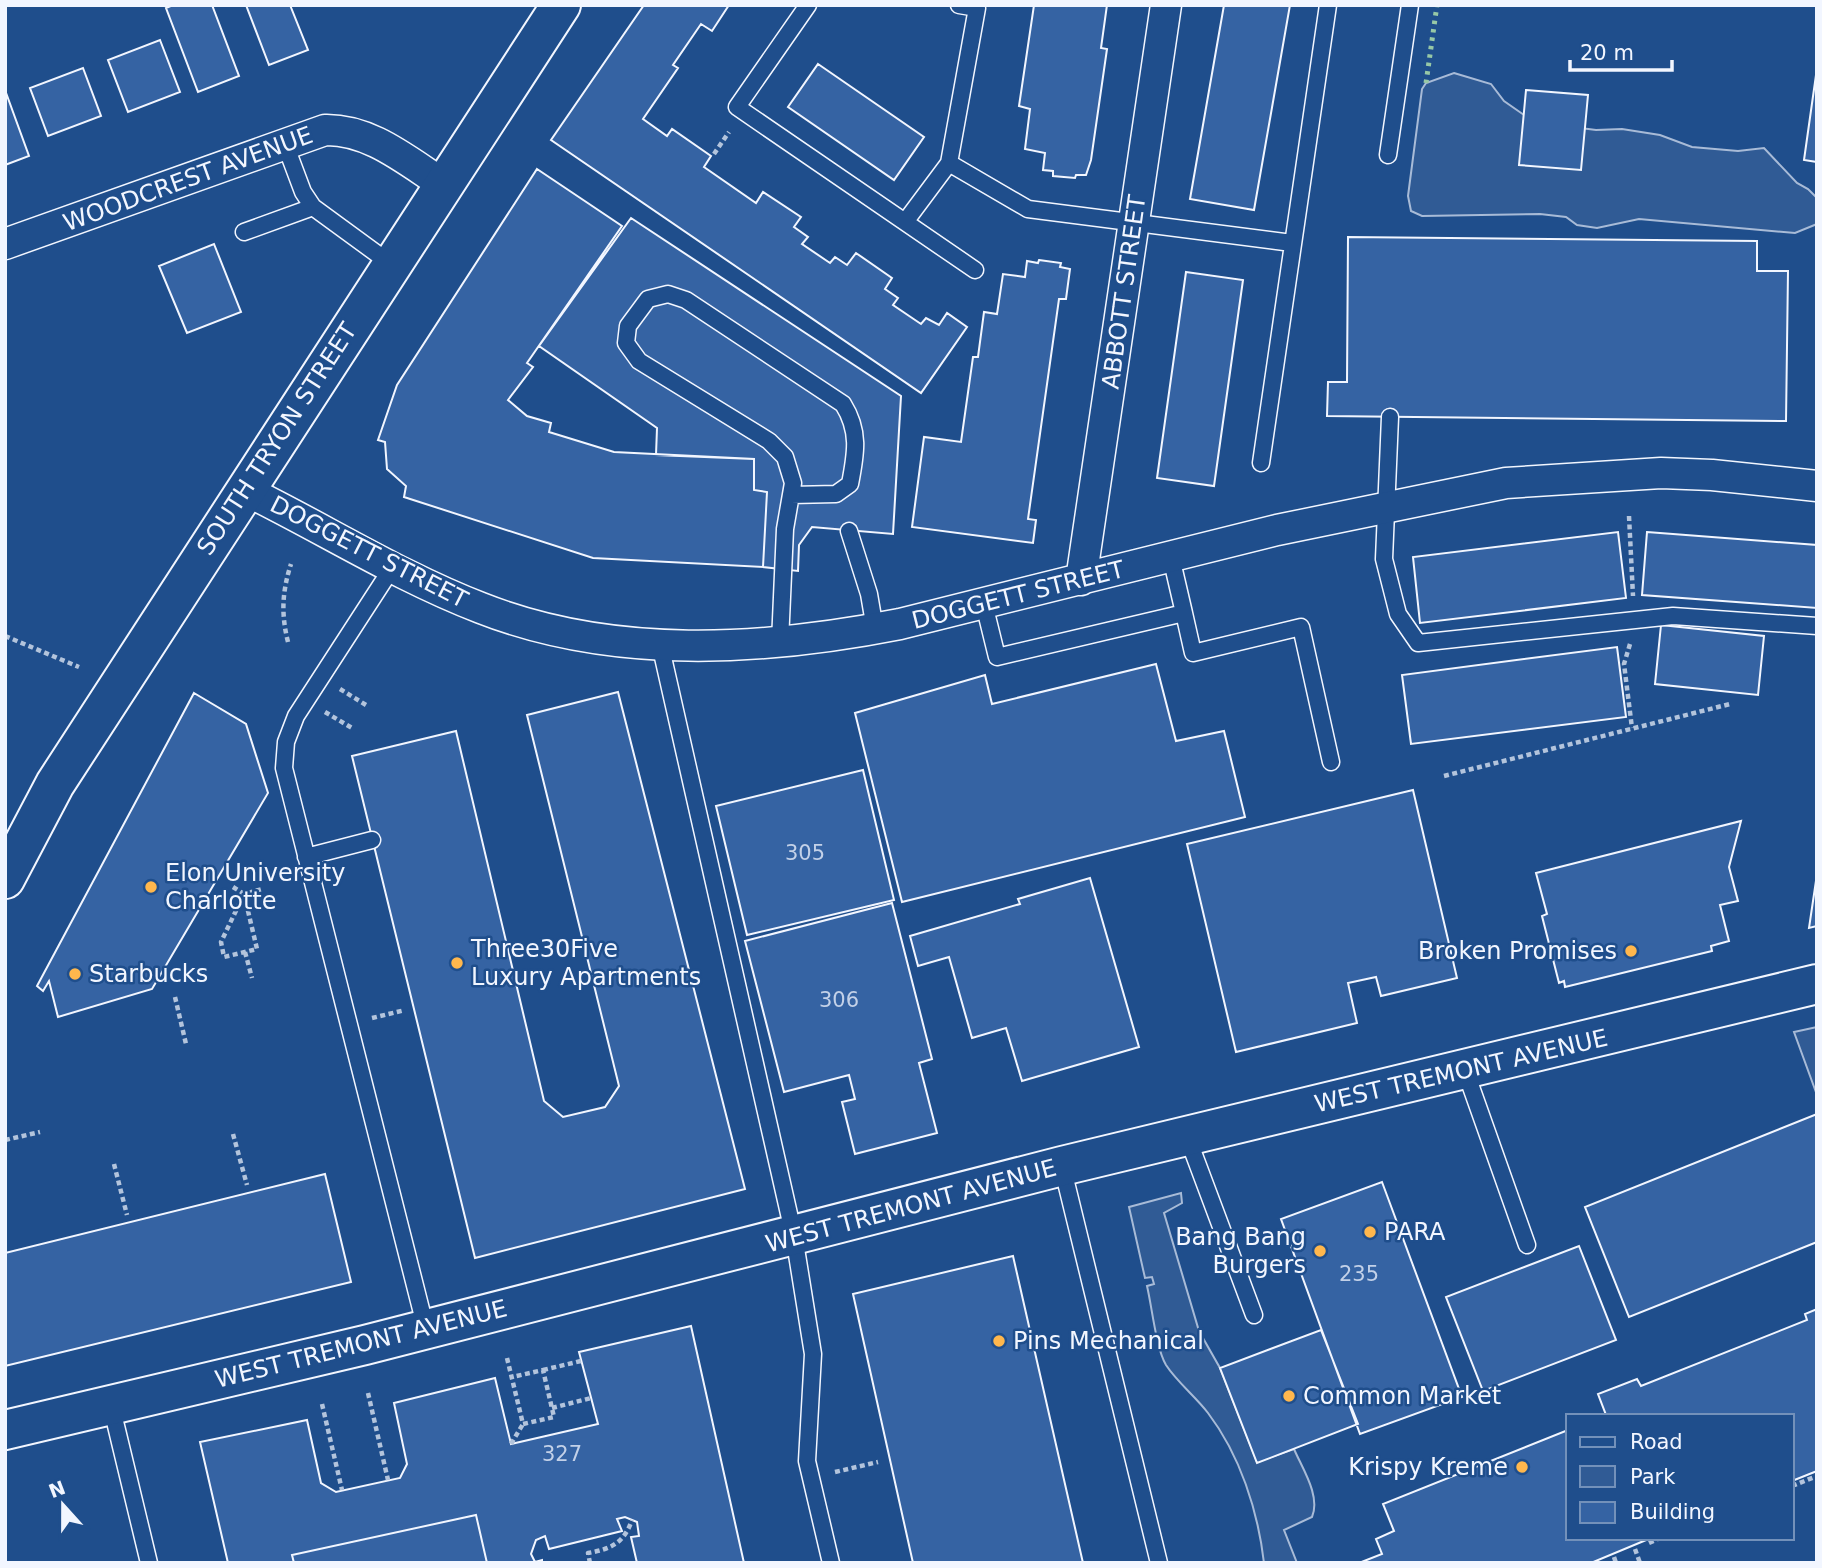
<svg xmlns="http://www.w3.org/2000/svg" width="1822" height="1568" font-family="'DejaVu Sans',sans-serif">
  <style>
    .green { fill: #305b95; stroke: #a8bbd7; stroke-width: 2 }
    .building { fill: #3563a3; stroke: #f2f6ff; stroke-width: 2 }
    .lines { fill: none; stroke-linecap: round; stroke-linejoin: round }
    .service-casing { stroke: #f2f6ff; stroke-width: 19 }
    .minor-casing { stroke: #f2f6ff; stroke-width: 33 }
    .tertiary-casing { stroke: #f2f6ff; stroke-width: 42 }
    .primary-casing { stroke: #f2f6ff; stroke-width: 42 }
    .path { stroke: #b3c4dc; stroke-width: 4.5; stroke-dasharray: 5 3.5; stroke-linecap: butt }
    .service { stroke: #1f4e8c; stroke-width: 16 }
    .minor { stroke: #1f4e8c; stroke-width: 30 }
    .tertiary { stroke: #1f4e8c; stroke-width: 38 }
    .primary { stroke: #1f4e8c; stroke-width: 38 }
    .hedge { stroke: #97c8a6; stroke-width: 5; stroke-dasharray: 3.5 5; stroke-linecap: butt }
    .poi-dot { fill: #ffb74d; stroke: #1f4e8c; stroke-width: 2.5 }
    .labels { text-anchor: middle; stroke-width: 5; stroke-linejoin: round; paint-order: stroke }
    .number-label { font-size: 21px; fill: #c3d1e8 }
    .street-label { font-size: 24px; fill: #f2f6ff; stroke: #1f4e8c }
    .poi-label { font-size: 24px; fill: #f2f6ff; stroke: #1f4e8c; text-anchor: start }
  </style>
  <rect width="100%" height="100%" fill="#1f4e8c"/>
  <path class="green" d="M1454,73L1491,84L1504,101L1534,122L1596,130L1622,129L1660,135L1692,147L1738,151L1764,148L1797,183L1808,189L1817,198V224L1795,233L1639,219L1597,228L1577,225L1566,217L1540,214L1422,216L1411,211L1408,196L1422,89L1426,83Z
    M1817,1027V1095L1794,1032Z
    M1181,1193L1182,1203L1164,1213L1199,1331L1220,1368L1257,1462L1294,1449C1302,1468 1321,1496 1312,1517L1284,1530L1297,1563H1264C1258,1511 1240,1455 1208,1413C1196,1397 1177,1382 1166,1365C1156,1348 1152,1307 1147,1286L1154,1284L1152,1277L1145,1278L1129,1207Z"/>
  <path class="building" d="M173,5H212L239,76L198,92L166,8Z
    M246,5H290L308,50L269,65Z
    M644,5H729L712,31L701,24L673,65L678,68L643,119L667,136L672,129L711,156L704,167L756,203L763,192L801,217L794,227L808,237L802,244L830,263L835,257L847,265L856,253L892,278L885,289L898,298L893,305L921,324L926,318L939,325L947,313L967,327L921,393L551,140Z
    M1034,5H1107L1101,48L1107,49L1091,160L1086,175H1076L1075,178L1053,176V171L1043,170L1045,153L1025,149L1030,109L1019,106Z
    M1224,5H1290L1254,210L1190,199Z
    M160,40L180,92L128,112L108,60Z
    M818,64L924,137L894,180L788,107Z
    M83,68L101,116L48,136L30,88Z
    M1817,68V162L1804,160Z
    M5,90L29,156L5,165Z
    M1526,90L1588,95L1581,170L1519,165Z
    M537,169L622,226L527,363L533,367L508,400L527,416L551,423L549,432L614,452L754,459V490L767,492L763,567L593,558L404,497L406,486L387,469L385,442L378,440L397,385Z
    M631,218L901,396L893,534L812,527L799,545L798,571L763,567L767,492L754,490V459L656,455L657,428L539,346Z
    M1348,237L1757,241V271H1788L1786,421L1327,416L1328,382H1347Z
    M214,244L241,312L187,333L159,266Z
    M1039,260L1061,263L1060,267L1070,269L1066,299H1059L1028,519L1036,520L1033,543L912,527L924,437L961,442L973,357H978L984,312L997,314L1003,274L1025,277L1027,261L1038,263Z
    M1186,272L1243,280L1214,486L1157,478Z
    M1618,532L1626,598L1420,623L1413,557Z
    M1647,532L1817,545V608L1642,595Z
    M1661,625L1764,636L1758,695L1655,684Z
    M1617,647L1626,717L1411,744L1402,675Z
    M1156,664L1176,741L1224,731L1245,817L902,902L855,713L985,675L992,704Z
    M618,692L745,1189L475,1258L352,756L456,731L544,1101L563,1117L605,1107L619,1086L527,715Z
    M194,693L246,724L268,793L152,989L58,1017L49,981L43,991L37,986Z
    M863,770L894,900L747,935L716,806Z
    M1413,790L1457,978L1381,996L1376,977L1348,983L1357,1023L1236,1052L1187,844Z
    M1741,821L1729,867L1738,901L1720,905L1729,941L1711,946L1712,951L1565,987L1564,981L1559,983L1542,916L1547,914L1536,873Z
    M1817,874V926L1809,928Z
    M1090,878L1139,1047L1022,1081L1006,1028L972,1038L949,957L918,966L910,936L1020,904L1018,899Z
    M892,903L932,1059L919,1063L937,1133L855,1154L842,1102L855,1099L849,1075L784,1092L745,941Z
    M1817,1114V1242L1629,1317L1585,1207Z
    M325,1174L351,1282L5,1366V1253Z
    M1382,1182L1462,1397L1360,1434L1281,1219Z
    M1579,1246L1616,1340L1483,1391L1446,1297Z
    M1013,1256L1083,1563H913L853,1294Z
    M1817,1309V1471L1792,1481V1416H1603L1606,1415L1598,1394L1637,1379L1641,1386L1807,1320L1805,1314Z
    M691,1326L744,1563H637L631,1537L639,1536L637,1522L625,1517L617,1519L622,1531L549,1549L545,1536L536,1540L531,1554L535,1562L542,1560V1563H487L476,1515L292,1555L294,1563H228L200,1442L307,1420L321,1483L336,1492L400,1478L407,1464L394,1403L495,1378L511,1444L598,1424L579,1352Z
    M1321,1330L1358,1424L1257,1463L1220,1368Z
    M1568,1430V1538H1651L1591,1563H1359L1382,1554L1376,1539L1394,1531L1383,1504Z
    M476,1515L487,1563H294L292,1555Z"/>
  <g class="lines">
    <g class="service-casing">
      <path id="service" d="M808,5L737,107L975,270
        M959,5L977,8L949,163L1028,209L1292,243
        M285,144L303,192L313,207L391,264
        M1388,155L1410,5
        M905,222L949,163
        M244,232L313,207
        M1390,417L1384,559L1398,614L1418,643L1673,616L1817,626
        M1261,463L1328,5
        M849,531L869,594L875,629
        M392,568L296,716L286,742L284,768L426,1329
        M984,604L997,657L1184,613L1171,557
        M1184,613L1193,653L1301,627L1331,762
        M780,642L785,529L793,483L785,457L769,441L639,361L626,343L628,326L648,299L668,294L686,300L843,404C860,431 856,453 850,484L836,494L791,495
        M660,644L794,1236L813,1354L807,1461L831,1563
        M306,857L372,840
        M1465,1070L1527,1245
        M1187,1136L1254,1315
        M1062,1166L1159,1563
        M111,1405L149,1563"/>
    </g>
    <g class="minor-casing">
      <path id="minor" d="M5,244L325,130C370,129 407,161 443,184
        M243,489C323,528 398,576 481,608C613,660 763,651 900,624L1277,530L1506,483L1661,473L1712,475L1817,486
        M1081,580L1166,5"/>
    </g>
    <g class="tertiary-casing">
      <path id="tertiary" d="M5,1430L365,1345L1062,1166L1817,984"/>
    </g>
    <g class="primary-casing">
      <path id="primary" d="M5,879L55,784L561,5"/>
    </g>
    <path class="path" d="M714,154L729,132
      M1629,516L1633,596
      M5,636L79,667
      M288,642C281,614 282,592 291,564
      M1630,644L1624,664L1632,728
      M340,689L366,705
      M325,712L352,728
      M1444,776L1730,704
      M233,887L244,894L262,889
      M244,894L257,949L224,957L221,942Z
      M245,952L252,978
      M175,997L186,1044
      M372,1018L405,1010
      M233,1134L247,1185
      M5,1140L40,1132
      M114,1164L127,1215
      M507,1358L523,1424L554,1417L543,1370L512,1377
      M543,1370L581,1361
      M368,1393L388,1480
      M322,1404L342,1490
      M552,1408L591,1398
      M511,1444L523,1424
      M835,1472L878,1462
      M1792,1486L1817,1476
      M1710,1538V1539
      M1649,1543L1660,1538
      M1635,1549L1640,1563
      M1614,1557L1616,1563
      M590,1563L588,1553C611,1549 624,1543 632,1520"/>
    <use href="#service" class="service"/>
    <use href="#minor" class="minor"/>
    <use href="#tertiary" class="tertiary"/>
    <use href="#primary" class="primary"/>
    <path class="hedge" d="M1426,83L1437,5"/>
  </g>
  <g class="poi-dot">
    <circle cx="151" cy="887" r="7"/>
    <circle cx="1631" cy="951" r="7"/>
    <circle cx="457" cy="963" r="7"/>
    <circle cx="75" cy="974" r="7"/>
    <circle cx="1370" cy="1232" r="7"/>
    <circle cx="1320" cy="1251" r="7"/>
    <circle cx="999" cy="1341" r="7"/>
    <circle cx="1289" cy="1396" r="7"/>
    <circle cx="1522" cy="1467" r="7"/>
  </g>
  <g class="labels">
    <g class="number-label">
      <text x="805" y="860">305</text>
      <text x="839" y="1007">306</text>
      <text x="1359" y="1281">235</text>
      <text x="562" y="1461">327</text>
    </g>
    <g class="street-label">
      <text transform="translate(188 179) rotate(-20)" y="8">WOODCREST AVENUE</text>
      <text transform="translate(1124 292) rotate(-82)" y="8">ABBOTT STREET</text>
      <text transform="translate(277 439) rotate(-57)" y="8">SOUTH TRYON STREET</text>
      <text transform="translate(369 552) rotate(27)" y="8">DOGGETT STREET</text>
      <text transform="translate(1018 595) rotate(-14)" y="8">DOGGETT STREET</text>
      <text transform="translate(1461 1071) rotate(-13)" y="8">WEST TREMONT AVENUE</text>
      <text transform="translate(911 1206) rotate(-15)" y="8">WEST TREMONT AVENUE</text>
      <text transform="translate(361 1344) rotate(-14)" y="8">WEST TREMONT AVENUE</text>
    </g>
    <g class="poi-label">
      <text x="165" y="881">Elon University<tspan x="165" dy="28">Charlotte</tspan></text>
      <text x="471" y="957">Three30Five<tspan x="471" dy="28">Luxury Apartments</tspan></text>
      <text x="1617" y="959" text-anchor="end">Broken Promises</text>
      <text x="89" y="982">Starbucks</text>
      <text x="1384" y="1240">PARA</text>
      <text x="1306" y="1245" text-anchor="end">Bang Bang<tspan x="1306" dy="28">Burgers</tspan></text>
      <text x="1013" y="1349">Pins Mechanical</text>
      <text x="1303" y="1404">Common Market</text>
      <text x="1508" y="1475" text-anchor="end">Krispy Kreme</text>
    </g>
  </g>
  <rect width="1822" height="1568" fill="none" stroke="#f2f6ff" stroke-width="14"/>
  <rect x="1566" y="1414" width="228" height="126" fill="#1f4e8c" stroke="#7391ba" stroke-width="2"/>
  <rect x="1580" y="1437" width="35" height="10" fill="#1f4e8c" stroke="#7391ba" stroke-width="2"/>
  <text x="1630" y="1449" font-size="21" fill="#f2f6ff">Road</text>
  <rect x="1580" y="1466" width="35" height="21" fill="#305b95" stroke="#7391ba" stroke-width="2"/>
  <text x="1630" y="1484" font-size="21" fill="#f2f6ff">Park</text>
  <rect x="1580" y="1502" width="35" height="21" fill="#3563a3" stroke="#7391ba" stroke-width="2"/>
  <text x="1630" y="1519" font-size="21" fill="#f2f6ff">Building</text>
  <g transform="translate(63 1505) rotate(339)" stroke="#1f4e8c" stroke-width="5" paint-order="stroke">
  <path d="M0-5L12 26L0 18L-12 26Z" fill="#f2f6ff"/>
  <text y="-10" font-size="19" font-weight="bold" text-anchor="middle" fill="#f2f6ff">N</text>
  </g>
  <path d="M1570 60v10h102v-10" fill="none" stroke="#f2f6ff" stroke-width="3.5"/>
  <text x="1580" y="60" font-size="21" fill="#f2f6ff" stroke="#1f4e8c" stroke-width="5" paint-order="stroke">20 m</text>
</svg>
